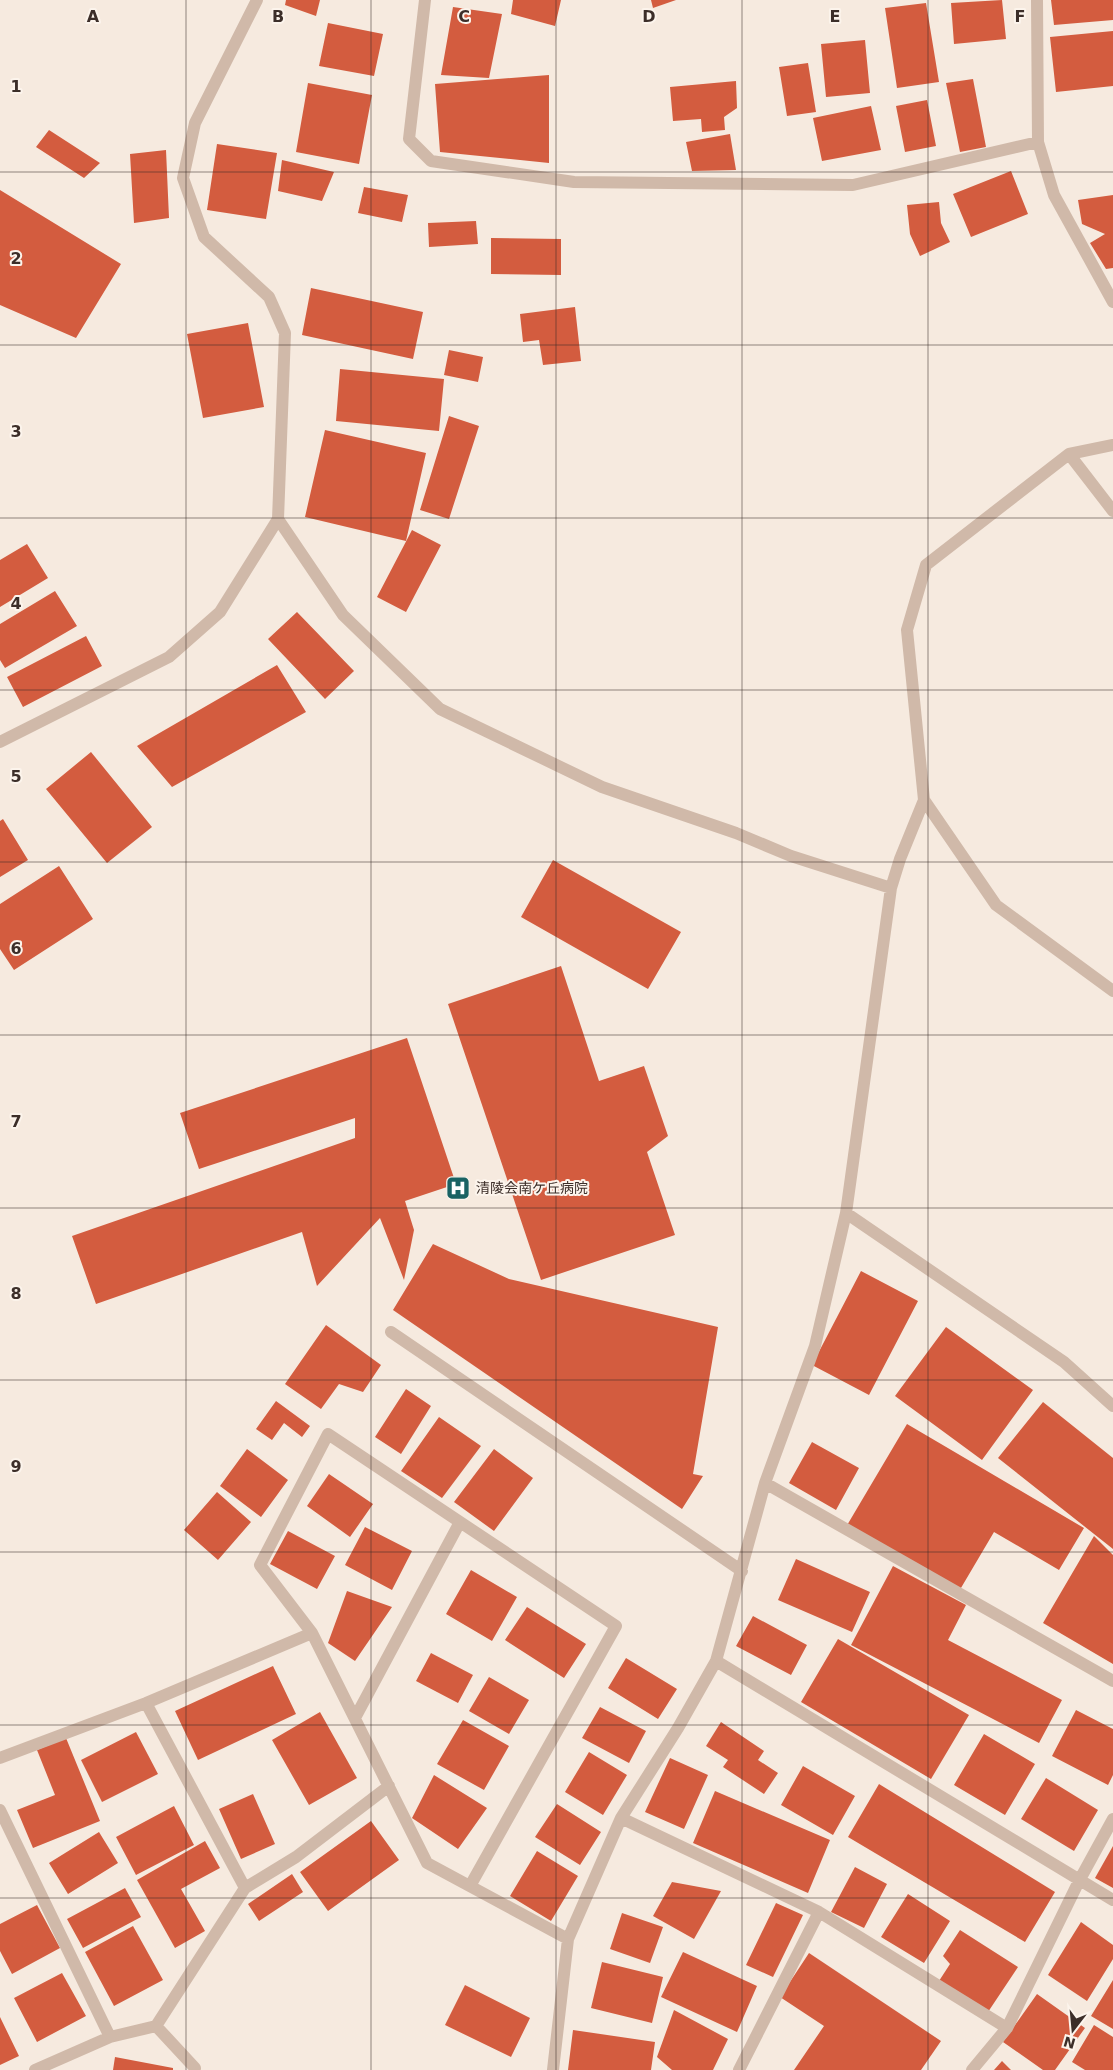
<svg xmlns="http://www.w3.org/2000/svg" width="1113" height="2070" font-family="'DejaVu Sans','Noto Sans JP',sans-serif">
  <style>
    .building { fill: #d35c3f }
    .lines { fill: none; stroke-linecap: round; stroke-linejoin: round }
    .minor { stroke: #d0b9a9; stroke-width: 12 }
    .grid { fill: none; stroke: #3c2e29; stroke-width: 1; stroke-opacity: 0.55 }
    .labels { text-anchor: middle; stroke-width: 4; stroke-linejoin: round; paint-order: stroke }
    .poi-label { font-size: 14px; fill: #3c2e29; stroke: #fcf4ec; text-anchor: start }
    .grid-label { font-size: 16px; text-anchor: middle; font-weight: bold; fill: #3c2e29; stroke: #fcf4ec; stroke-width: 4; stroke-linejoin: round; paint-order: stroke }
  </style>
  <rect width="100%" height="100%" fill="#f6eadf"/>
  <path class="building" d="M286,0H320L316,16L285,5Z
    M513,0H561L555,26L511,14Z
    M651,0H676L653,8Z
    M1002,0L1006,39L954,44L951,3Z
    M1051,0H1113V20L1054,25Z
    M926,3L939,82L897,88L885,8Z
    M453,7L502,14L489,78L441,75Z
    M328,23L383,34L374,76L319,66Z
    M1113,31V86L1056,92L1050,37Z
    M865,40L870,93L826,97L821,44Z
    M808,63L816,112L787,116L779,67Z
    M549,75V163L440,152L435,84Z
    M973,79L986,147L960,152L946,83Z
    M736,81L737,108L724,117L725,130L702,132L701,119L673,121L670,87Z
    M308,83L372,95L359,164L296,152Z
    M927,100L936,146L905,152L896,106Z
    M871,106L881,150L822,161L813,118Z
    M49,130L100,163L84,178L36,147Z
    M730,134L736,170L692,171L686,142Z
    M217,144L277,153L266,219L207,210Z
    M166,150L169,218L134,223L130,154Z
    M282,160L334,172L322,201L278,191Z
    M1011,171L1028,214L971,237L953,194Z
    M364,187L408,195L402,222L358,213Z
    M0,190L121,264L76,338L0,305Z
    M1113,195V268L1106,269L1090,243L1105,234L1082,224L1078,200Z
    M939,202L941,223L950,242L920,256L910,234L907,205Z
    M476,221L478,244L429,247L428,223Z
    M491,238L561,239V275L491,274Z
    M311,288L423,312L413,359L302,335Z
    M575,307L581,361L543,365L539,340L523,342L520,314Z
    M248,323L264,407L203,418L187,334Z
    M449,350L483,357L478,382L444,375Z
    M340,369L444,379L439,431L336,421Z
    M449,416L479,426L449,519L420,510Z
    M325,430L426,453L406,541L305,517Z
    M412,530L441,545L406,612L377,597Z
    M27,544L48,578L0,607V560Z
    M55,591L77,626L5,668L0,660V624Z
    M297,612L354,671L325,699L268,639Z
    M86,636L102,666L23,707L7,677Z
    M277,665L306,712L172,787L137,746Z
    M91,752L152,827L107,863L46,789Z
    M3,819L28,860L0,877V821Z
    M553,860L681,932L648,989L521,917Z
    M59,866L93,919L14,970L0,949V904Z
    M561,966L599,1081L644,1066L668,1136L647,1152L675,1235L541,1280L448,1004Z
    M407,1038L456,1184L405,1201L414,1230L404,1280L380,1218L317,1286L302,1232L96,1304L72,1236L355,1138V1118L199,1169L180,1113Z
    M433,1244L509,1279L718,1327L693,1474L703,1476L682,1509L393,1310Z
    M861,1271L918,1301L869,1395L812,1365Z
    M326,1325L381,1365L363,1392L339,1384L321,1409L285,1384Z
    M946,1327L1033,1390L982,1460L895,1396Z
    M406,1389L431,1406L401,1454L375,1437Z
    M276,1401L310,1426L302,1437L284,1423L272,1440L256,1429Z
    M1043,1402L1113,1458V1549L998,1458Z
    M439,1417L481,1446L442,1498L401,1471Z
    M907,1424L1084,1528L1059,1570L994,1532L958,1593L846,1527Z
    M812,1442L859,1468L836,1510L789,1483Z
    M247,1449L288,1480L261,1517L220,1486Z
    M494,1449L533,1478L494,1531L454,1502Z
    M329,1474L373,1504L350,1537L307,1506Z
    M217,1492L251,1522L218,1560L184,1530Z
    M365,1527L412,1551L392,1590L345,1565Z
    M288,1531L335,1556L317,1589L270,1564Z
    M1094,1536L1113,1555V1664L1043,1623Z
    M796,1559L870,1592L852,1632L778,1600Z
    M893,1566L966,1605L948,1640L1062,1700L1039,1743L851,1645Z
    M471,1570L517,1597L492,1641L446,1614Z
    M347,1591L392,1607L355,1661L328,1643Z
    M527,1607L586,1644L564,1678L505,1640Z
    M753,1616L807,1645L791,1675L736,1646Z
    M838,1639L969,1715L931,1779L801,1702Z
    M431,1653L473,1675L458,1703L416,1681Z
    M626,1658L677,1689L658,1719L608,1688Z
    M273,1666L296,1714L198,1760L175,1711Z
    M489,1677L529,1700L509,1734L469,1711Z
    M600,1707L646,1731L629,1763L582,1738Z
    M1076,1710L1113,1729V1775L1108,1785L1052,1756Z
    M320,1712L357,1778L309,1805L272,1740Z
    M463,1720L509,1746L484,1790L437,1764Z
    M721,1722L764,1751L758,1760L778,1773L764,1794L723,1767L728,1760L706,1746Z
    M136,1732L158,1774L102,1802L81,1760Z
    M984,1734L1035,1764L1005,1815L954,1785Z
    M66,1738L100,1821L33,1848L17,1810L55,1795L37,1750Z
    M589,1752L627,1775L603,1815L565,1792Z
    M670,1758L708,1775L684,1829L645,1812Z
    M803,1766L855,1796L833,1835L781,1805Z
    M434,1775L487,1808L458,1849L412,1818Z
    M1046,1778L1098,1810L1074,1851L1021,1819Z
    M879,1784L1055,1892L1025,1942L848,1837Z
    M715,1791L830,1840L808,1893L693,1843Z
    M253,1794L275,1844L241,1859L219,1809Z
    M557,1804L601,1832L580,1865L535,1837Z
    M174,1806L194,1845L136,1875L116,1837Z
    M371,1821L399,1860L328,1911L300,1872Z
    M99,1832L118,1863L68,1894L49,1863Z
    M205,1841L220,1868L181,1889L205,1931L175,1948L137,1880Z
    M1113,1846V1888L1095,1878Z
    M537,1851L578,1876L551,1921L510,1896Z
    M855,1867L887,1884L864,1928L831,1912Z
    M292,1874L303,1892L259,1921L248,1904Z
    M672,1882L721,1891L694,1939L653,1916Z
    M125,1888L141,1917L83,1948L67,1919Z
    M908,1894L950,1921L924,1963L881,1937Z
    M776,1903L803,1915L773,1977L746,1965Z
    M37,1905L60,1948L12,1974L0,1951V1924Z
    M622,1913L663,1927L650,1963L610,1949Z
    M1081,1922L1113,1945V1959L1087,2001L1048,1975Z
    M133,1926L163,1980L114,2006L85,1952Z
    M960,1930L1018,1967L988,2012L939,1981L950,1964L943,1956Z
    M683,1952L757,1986L737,2032L661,1997Z
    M809,1953L941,2041L921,2070H794L824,2026L780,1997Z
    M602,1962L663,1977L652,2023L591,2008Z
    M62,1973L86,2016L37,2042L14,1998Z
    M1113,1980V2029L1091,2016Z
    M465,1985L530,2018L511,2057L445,2025Z
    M1037,1994L1085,2028L1055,2070H1043L1003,2042Z
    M674,2010L728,2039L713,2070H672L657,2057Z
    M0,2017L19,2056L0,2065Z
    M1094,2025L1113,2037V2070H1085L1072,2062Z
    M573,2030L655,2042L651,2070H568Z
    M115,2057L173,2068V2070H113Z
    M1002,2061L1011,2070H994Z"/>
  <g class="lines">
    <path class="minor" d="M425,0L409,139L431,161L574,182L853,185L1038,142
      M1037,0L1038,142L1054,195L1113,302
      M1069,454L1113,511
      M278,519L343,615L440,709L602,787L736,833L791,856L891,888
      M0,742L169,657L220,612L278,519L285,333L269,297L204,237L183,178L195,123L257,0
      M924,800L996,905L1113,991
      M846,1213L1064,1362L1113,1406
      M391,1332L742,1571
      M765,1483L1113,1681
      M716,1661L1113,1900
      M355,1718L460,1522
      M0,1758L146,1703L312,1633
      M0,1810L110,2037L156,2026L245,1888L146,1703
      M621,1818L819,1912L1007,2028
      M470,1886L616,1626L328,1434L260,1565L312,1633L427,1863L568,1939
      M245,1888L296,1857L389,1786
      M156,2026L195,2068
      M35,2070L110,2037
      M553,2070L568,1939L621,1818L678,1728L716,1661L765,1483L815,1346L846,1213L891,888L900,859L924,800L907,630L926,565L1069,454L1113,445
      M739,2070L819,1912
      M972,2070L1007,2028L1079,1881L1113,1819"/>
  </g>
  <path class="grid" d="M186,0V2070M371,0V2070M556,0V2070M742,0V2070M928,0V2070M0,172H1113M0,345H1113M0,518H1113M0,690H1113M0,862H1113M0,1035H1113M0,1208H1113M0,1380H1113M0,1552H1113M0,1725H1113M0,1898H1113"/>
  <defs>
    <g id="hospital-square" transform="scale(1.25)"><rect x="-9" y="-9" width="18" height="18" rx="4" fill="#196263" stroke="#fcf4ec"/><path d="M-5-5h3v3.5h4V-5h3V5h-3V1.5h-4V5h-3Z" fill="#fff"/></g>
  </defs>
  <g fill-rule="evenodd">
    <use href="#hospital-square" x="458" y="1188"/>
  </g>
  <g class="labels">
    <g class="poi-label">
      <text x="476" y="1193">清陵会南ケ丘病院</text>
    </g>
  </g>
  <g class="grid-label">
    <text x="93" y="22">A</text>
    <text x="278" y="22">B</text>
    <text x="464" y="22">C</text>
    <text x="649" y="22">D</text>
    <text x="835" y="22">E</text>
    <text x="1020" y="22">F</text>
    <text x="16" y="92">1</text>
    <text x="16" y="264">2</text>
    <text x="16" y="437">3</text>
    <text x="16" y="609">4</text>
    <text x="16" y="782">5</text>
    <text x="16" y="954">6</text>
    <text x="16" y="1127">7</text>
    <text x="16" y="1299">8</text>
    <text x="16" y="1472">9</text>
  </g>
  <g transform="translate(1073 2030) rotate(196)" stroke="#fcf4ec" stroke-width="4" paint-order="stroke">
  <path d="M0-4L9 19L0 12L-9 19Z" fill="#3c2e29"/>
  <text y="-8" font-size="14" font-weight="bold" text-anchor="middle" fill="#3c2e29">N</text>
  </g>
</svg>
